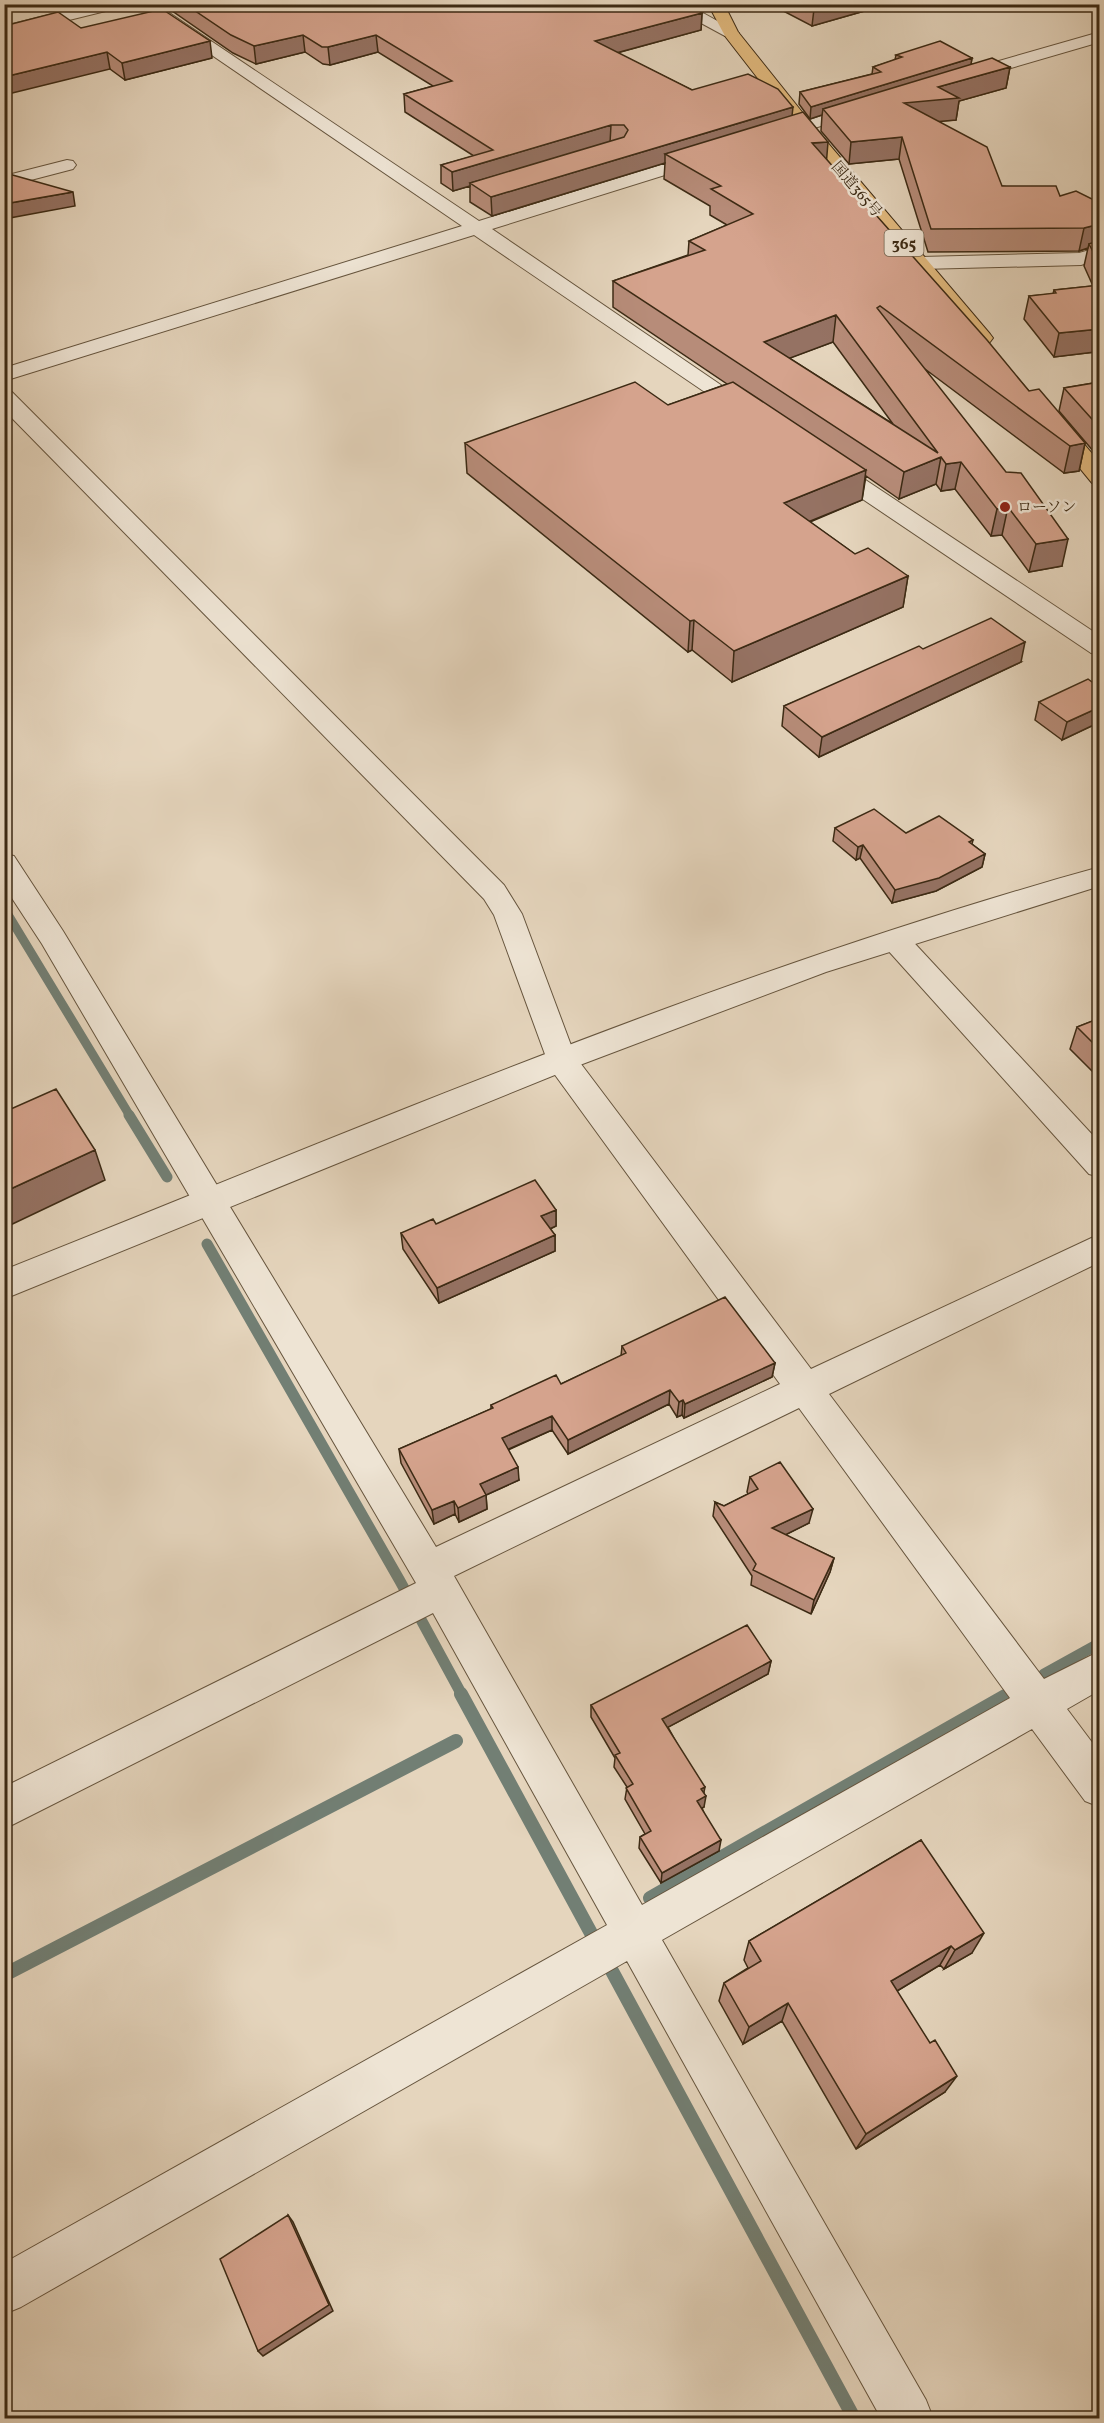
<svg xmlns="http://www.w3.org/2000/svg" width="1104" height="2423" font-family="Vollkorn,'Noto Serif JP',serif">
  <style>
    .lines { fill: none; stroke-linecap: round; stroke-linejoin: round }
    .stream-far2 { stroke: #727f74; stroke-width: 9 }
    .stream-far1 { stroke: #727f74; stroke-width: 11 }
    .stream { stroke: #727f74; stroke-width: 14 }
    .minor-casing { stroke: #66553e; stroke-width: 2 }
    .tertiary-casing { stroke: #66553e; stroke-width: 2 }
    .trunk-casing { stroke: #3c2a14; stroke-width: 2 }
    .minor { fill: #eee4d4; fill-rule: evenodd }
    .tertiary { fill: #eee4d4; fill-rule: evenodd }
    .trunk { fill: #e2ba7e; fill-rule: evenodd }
    .wall { fill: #b78c79; stroke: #3c2a14; stroke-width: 1.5; fill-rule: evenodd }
    .shaded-wall { fill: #957263; stroke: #3c2a14; stroke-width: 1.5 }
    .building { fill: #d5a38d; stroke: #3c2a14; stroke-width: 1.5; fill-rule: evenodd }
    .poi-dot { fill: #8f2418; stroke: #eee4d4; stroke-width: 2 }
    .labels { text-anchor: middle; stroke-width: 5; stroke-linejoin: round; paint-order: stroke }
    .far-street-label { font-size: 15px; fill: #3c2a14; stroke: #eee4d4 }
    .far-poi-label { font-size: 15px; fill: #3c2a14; stroke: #eee4d4; text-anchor: start }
    .shield { fill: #eee4d4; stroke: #71624e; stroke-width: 1.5 }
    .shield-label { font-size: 16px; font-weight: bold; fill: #3c2a14 }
  </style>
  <rect width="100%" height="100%" fill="#e5d5bd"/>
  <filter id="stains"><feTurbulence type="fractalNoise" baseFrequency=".00333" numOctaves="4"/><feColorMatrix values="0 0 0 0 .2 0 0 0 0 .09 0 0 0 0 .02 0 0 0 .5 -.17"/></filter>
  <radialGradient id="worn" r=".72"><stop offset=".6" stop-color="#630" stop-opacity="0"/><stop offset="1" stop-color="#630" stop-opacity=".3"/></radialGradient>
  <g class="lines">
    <path class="stream-far2" d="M4,908L130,1116"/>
    <path class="stream-far1" d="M129,1115L167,1177
      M207,1244L400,1581L462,1695
      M1044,1674L1100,1643"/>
    <path class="stream" d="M461,1694L598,1946
      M650,1898L1005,1696
      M606,1960L854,2418
      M4,1975L456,1741"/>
    <g class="minor-casing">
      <path id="minor" d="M137,4H156L479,221L701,152H713L716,156L713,160L492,229L762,413L759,418H743L474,235L4,381V368L462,226Z
        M666,4H687L739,33L737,36H725Z
        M1100,32V42L963,82L955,77L957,73Z
        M865,102L874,107L871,111L771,141L762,136L765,132Z
        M67,160L73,161L76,165L73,169L4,187V176Z
        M1100,247V259L1081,265L921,269L911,263L921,257L1079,253Z
        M4,391L12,392L504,885L522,914L575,1056L811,1369L1100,1234V1262L829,1394L1044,1679L1100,1651V1690L1067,1709L1100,1753V1807L1085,1801L1032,1729L662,1940L926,2400L933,2418H881L627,1961L21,2307L4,2314V2263L607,1925L433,1613L4,1829V1787L416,1583L42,944L4,886V854L14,856L63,931L436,1547L780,1384L550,1068L494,915L484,899L4,410ZM799,1408L1010,1698L642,1905L454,1576Z
        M826,457L834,459L1100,636V655L1091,653L818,469L815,464L818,459Z
        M895,930L905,933L1100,1143V1177L1089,1174L885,947L880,940L885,933Z"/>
    </g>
    <g class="tertiary-casing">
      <path id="tertiary" d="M94,4H124L122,7L4,36V26Z
        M1100,867V886L826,972L572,1068L4,1299V1270C365,1126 724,971 1100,867Z"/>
    </g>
    <g class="trunk-casing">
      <path id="trunk" d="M708,4H724L738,32L810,122L990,334L993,338L990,342H976L798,130L725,36Z
        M1053,415L1061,417L1100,463V485L1092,483L1042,422L1045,417Z"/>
    </g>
    <use href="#minor" class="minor"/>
    <use href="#tertiary" class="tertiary"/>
    <use href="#trunk" class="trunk"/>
  </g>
  <path class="wall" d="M164,4H687L702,13L701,30L617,53L692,90L792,116L826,159L1029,391L1085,443L1079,471L1064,473L925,369L1062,566L1029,572L1002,535L991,536L955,489L941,491L936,484L899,499L866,476L862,500L810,522L855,554L908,576L903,607L732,682L692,650L688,652L467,473L465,443L668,405L727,384L613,307V281L688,255L689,241L727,225L710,215V206L664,179L665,163L492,216L470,202V186L453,191L441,183V165L474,156L405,112L404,94L433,86L378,52L330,65L323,64L305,52L256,64L233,53L165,6ZM833,342L893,424L789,358Z
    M770,4H889L812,26Z
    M81,28L212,58L125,80L110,69Z
    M896,55L972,58L971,64L1010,67L1006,88L959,101L956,120L939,121L1002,186L1100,203V358L1095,352L1054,357L1024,319L1029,296L1053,294L1054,290L1093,286L1084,266L1088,248L1079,251L928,252L899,159L849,164L821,131L822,115L810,119L799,104L800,92L872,74L873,67L895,60Z
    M1100,382V459L1059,411L1064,388Z
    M923,649L1021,662L819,757L782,726L784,706Z
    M1100,688V722L1062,740L1035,720L1039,702Z
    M835,828L973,840L972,844L985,854L982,867L936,891L892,903L860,858L856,860L833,841Z
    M1100,1018V1079L1070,1049L1077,1027Z
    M556,1210V1226L550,1229L555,1235V1251L439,1303L403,1249L401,1233L436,1224Z
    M622,1346L775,1363L772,1377L684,1418L682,1415L677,1417L669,1404L568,1454L552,1430L508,1450L519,1480L486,1495L487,1509L459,1522L455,1514L434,1524L401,1463L399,1449L491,1409V1405L561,1384L621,1356Z
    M750,1477L809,1523L785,1535L834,1558L830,1572L811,1614L751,1585L752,1576L713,1516L715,1502L724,1506L748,1494L747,1492Z
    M771,1661L768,1674L668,1727L704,1793V1807L702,1808L719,1851L661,1883L639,1848L640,1837L645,1834L625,1799L627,1787L614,1767L615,1758L591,1717V1705Z
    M921,1840L972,1953L944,1969L940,1965L897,1991L945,2092L856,2149L782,2021L743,2044L719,2001L724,1983L748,1968L744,1960L749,1941Z"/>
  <path class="shaded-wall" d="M831,4H889L812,26L814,9Z
    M702,13L701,30L594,59L595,41Z
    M303,35L305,52L256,64L254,46Z
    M376,35L378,52L330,65L328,47Z
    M210,41L212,58L125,80L122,63Z
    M107,52L110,69L4,95V77Z
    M972,58L970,70L823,109L822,115L810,119L811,107Z
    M1010,67L1006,88L959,101L956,120L901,125L904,103L938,87Z
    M793,107L791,125L665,154V163L492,216L491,197Z
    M611,125L610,143L470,183V186L453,191L452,172Z
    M902,137L899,159L849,164L851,142Z
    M828,142L826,167L812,143Z
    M73,192L75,206L4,219V204Z
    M1100,224V246L1089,244L1088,248L1079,251L1084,228Z
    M836,315L833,342L761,369L764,342Z
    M1100,329L1095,352L1054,357L1059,333Z
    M1085,443L1079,471L1064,473L1070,446Z
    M941,457L936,484L899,499L904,472Z
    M961,462L955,489L941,491L946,464Z
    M866,470L862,500L781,533L784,503Z
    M1008,507L1002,535L991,536L997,509Z
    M1068,539L1062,566L1029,572L1036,544Z
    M908,576L903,607L732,682L734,651Z
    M694,620L692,650L688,652L690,621Z
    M1025,642L1021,662L819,757L822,737Z
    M1100,707V722L1062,740L1067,722Z
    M863,845L860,858L856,860L858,847Z
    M985,854L982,867L936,891L892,903L895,890Z
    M95,1150L105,1180L4,1228V1192Z
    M556,1210V1226L541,1233V1216Z
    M555,1235V1251L439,1303L437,1288Z
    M775,1363L772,1377L684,1418L685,1404Z
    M670,1390L669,1404L568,1454V1440Z
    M683,1400L682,1415L677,1417L679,1402Z
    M552,1416V1430L502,1452V1438Z
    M518,1467L519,1480L486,1495L487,1509L459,1522L458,1508L480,1484Z
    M454,1501L455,1514L434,1524L432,1510Z
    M813,1509L809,1523L769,1543L772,1528Z
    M834,1558L830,1572L811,1614L814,1600Z
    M771,1661L768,1674L661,1731L662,1719Z
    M705,1787L703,1797L706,1796L704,1807L695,1812L697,1801L701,1789Z
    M721,1840L719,1851L661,1883L662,1873Z
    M984,1933L972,1953L944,1969L955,1950Z
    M951,1946L940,1965L882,2000L891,1981Z
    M788,2003L782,2021L743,2044L749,2027Z
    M957,2076L945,2092L856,2149L866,2134Z
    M288,2215L293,2222L333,2311L263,2356L258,2351Z"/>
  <path class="building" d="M185,4H687L702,13L595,41L692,90L748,74L778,89L793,107L491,197L470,183L624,137L628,130L624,125H611L452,172L441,165L493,150L404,94L452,81L376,35L328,47H322L303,35L254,46L231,35Z
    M805,4H831L814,9Z
    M162,9L210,41L122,63L107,52L4,77V26L58,12L81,28Z
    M940,41L972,58L811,107L800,92L881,72L873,67L902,57L896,55Z
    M992,58L1010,67L938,87L959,98L904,103L987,147L1002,186H1056L1060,196L1076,191L1100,203V224L1084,228L931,229L902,137L851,142L823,109Z
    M803,112L828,142L812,143L987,340L1029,391L1039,389L1085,443L1070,446L880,306L877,308L1006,472L1021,473L1068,539L1036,544L1008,507L997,509L961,462L946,464L941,457L904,472L613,281L705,250L689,241L753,214L711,189L721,186L665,154ZM836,315L938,453L764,342Z
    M9,174L73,192L4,204V175Z
    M1100,240V265L1089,244Z
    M1100,285V329L1059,333L1029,296L1056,293L1054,290Z
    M635,382L668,405L733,382L866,470L784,503L855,554L868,548L908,576L734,651L694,620L690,621L465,443Z
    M1100,382V428L1064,388Z
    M991,618L1025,642L822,737L784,706L919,646L923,649Z
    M1088,679L1100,688V707L1067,722L1039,702Z
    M874,809L906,833L939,816L973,840L969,842L985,854L939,878L895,890L863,845L858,847L835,828Z
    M1100,1018V1050L1077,1027Z
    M56,1089L95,1150L4,1192V1112Z
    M535,1180L556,1210L541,1216L555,1235L437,1288L401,1233L433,1219L436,1224Z
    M725,1297L775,1363L685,1404L683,1400L679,1402L670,1390L568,1440L552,1416L502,1438L518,1467L480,1484L486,1495L458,1508L454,1501L432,1510L399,1449L493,1408L491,1405L556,1375L561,1384L626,1353L622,1346Z
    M780,1462L813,1509L772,1528L834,1558L814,1600L753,1570L756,1564L715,1502L724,1506L758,1489L750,1477Z
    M747,1625L771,1661L662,1719L705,1787L701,1789L706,1796L697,1801L721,1840L662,1873L640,1837L651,1831L626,1788L633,1784L615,1755L620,1753L591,1705Z
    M921,1840L984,1933L955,1950L951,1946L891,1981L930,2043L935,2040L957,2076L866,2134L788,2003L749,2027L724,1983L761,1961L749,1941Z
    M288,2215L329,2305L258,2351L220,2259Z"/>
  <circle class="poi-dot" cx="1005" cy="507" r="6"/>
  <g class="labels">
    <g class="far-street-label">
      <text transform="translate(857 189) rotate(49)" y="5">国道365号</text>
    </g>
    <g class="far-poi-label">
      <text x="1017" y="512">ローソン</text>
    </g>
    <rect class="shield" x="884.5" y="230" width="39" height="26" rx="4.5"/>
    <g class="shield-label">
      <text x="904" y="249">365</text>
    </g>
  </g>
  <rect width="1104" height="2423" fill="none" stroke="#e5d5bd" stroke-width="24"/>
  <rect x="6" y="6" width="1092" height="2411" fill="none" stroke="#3c2a14" stroke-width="3"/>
  <rect x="12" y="12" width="1080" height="2399" fill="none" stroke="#3c2a14" stroke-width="1.5"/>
  <rect width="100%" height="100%" filter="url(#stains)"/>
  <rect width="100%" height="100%" fill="url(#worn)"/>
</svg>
